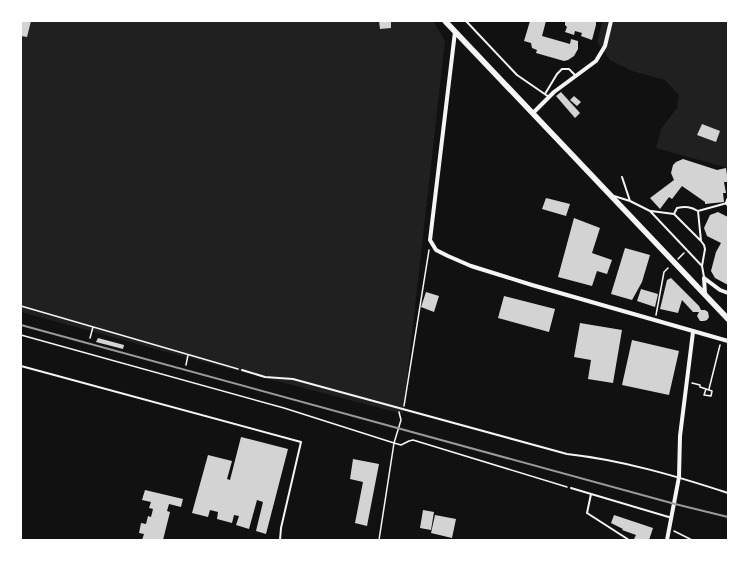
<svg xmlns="http://www.w3.org/2000/svg" width="749" height="561" font-family="Arial,sans-serif">
  <style>
    .green { fill: #202020 }
    .building { fill: #d3d3d3 }
    .lines { fill: none; stroke-linecap: round; stroke-linejoin: round }
    .path { stroke: #f5f5f5; stroke-width: 1.5 }
    .service { stroke: #f5f5f5; stroke-width: 2 }
    .minor { stroke: #f5f5f5; stroke-width: 4 }
    .secondary { stroke: #f5f5f5; stroke-width: 5.5 }
    .rail { stroke: #9a9a9a; stroke-width: 2 }
  </style>
  <rect width="100%" height="100%" fill="#111"/>
  <path class="green" d="M21,21H433L445,41L403,414L163,351L21,312Z
    M603,21H728V168L656,148L661,129L677,108L679,95L665,80L632,71L610,60L597,42Z"/>
  <path class="building" d="M21,21H31L27,37L21,36Z
    M379,21H391V28L380,29Z
    M530,21H546L542,36L570,44L571,39L578,41V49L574,56L568,60L564,61L536,53L537,50L532,48L531,43L524,41Z
    M565,21H596V25L592,40L581,36L582,33L575,31L574,35L565,32L567,27L565,25Z
    M561,92L580,113L575,118L556,96Z
    M574,96L581,102L577,106L570,100Z
    M702,124L720,131L716,142L697,135Z
    M683,159L717,170L726,168L728,182H724L726,193H723L724,202L705,204V202L682,186L672,199L669,197L660,209L650,198L674,180L671,173L673,165L676,162Z
    M546,198L570,204L566,216L542,209Z
    M718,212L728,217V285L715,278L711,271L716,252L721,243L707,236L704,228L710,215Z
    M574,218L600,228L592,253L612,260L607,274L597,271L592,286L558,277Z
    M625,248L650,255L642,282L632,300L611,294Z
    M671,278L699,306L701,310H705L708,312L709,317L707,320L704,321H700L697,316L699,312H693L682,300L678,313L660,309L667,280Z
    M641,289L658,294L655,307L637,301Z
    M426,292L439,296L434,312L421,307Z
    M504,296L555,309L549,332L498,318Z
    M580,323L622,330L613,383L588,379L591,360L574,357Z
    M98,338L124,345L123,349L96,342Z
    M632,340L679,351L669,395L622,385Z
    M241,437L288,449L266,534L256,531L263,502L257,500L249,529L236,525L239,516L234,515L232,523L217,519L218,512L210,510L208,517L192,513L208,455L232,461L227,479L230,480Z
    M353,459L379,464L367,526L355,523L363,482L350,479Z
    M145,490L183,499L181,507L169,504L167,511L170,512L163,540H142L144,534L139,533L141,523L146,524L148,516L151,517L153,509L149,508L151,502L142,500Z
    M423,510L434,512L431,530L420,528Z
    M435,515L456,519L452,538L431,533Z
    M614,515L653,528L649,540L634,539L636,535L622,530L623,529L611,523Z"/>
  <g class="lines">
    <path class="path" d="M678,259L684,253
      M21,306L238,369
      M656,315L664,272L668,268
      M21,335L284,408L394,443L401,420L399,412
      M90,338L93,327
      M186,365L188,355
      M692,383L700,385V387L712,391L711,396L704,395L706,389
      M709,389L720,345
      M404,406L429,250
      M674,531L692,540
      M379,540L394,443L401,445L409,441L413,440L567,487"/>
    <path class="service" d="M466,21L517,75L549,97
      M545,94L557,74L562,69H569L575,75
      M622,177L630,201
      M614,196L630,201L650,211L702,266L704,277
      M651,211L674,214L677,208C686,206 691,207 698,211L727,203
      M698,211L701,241L704,245L705,249L702,266
      M674,214L700,240
      M21,366L301,442L281,528L280,540
      M242,370L265,377L293,379L567,454C622,460 676,476 728,493
      M571,488L672,518
      M591,494L587,513L629,540"/>
    <path class="minor" d="M455,32L430,240L436,250L448,256L471,266L532,285L728,341
      M533,113L554,92L596,61L605,46L611,21
      M728,200L727,203L728,204
      M704,278L720,290L728,293
      M704,278L705,294
      M667,540L679,477L680,436L693,332"/>
    <path class="secondary" d="M445,21L728,319"/>
    <path class="rail" d="M21,325L675,504L728,517"/>
  </g>
  <rect width="749" height="561" fill="none" stroke="#ffffff" stroke-width="44"/>
</svg>
